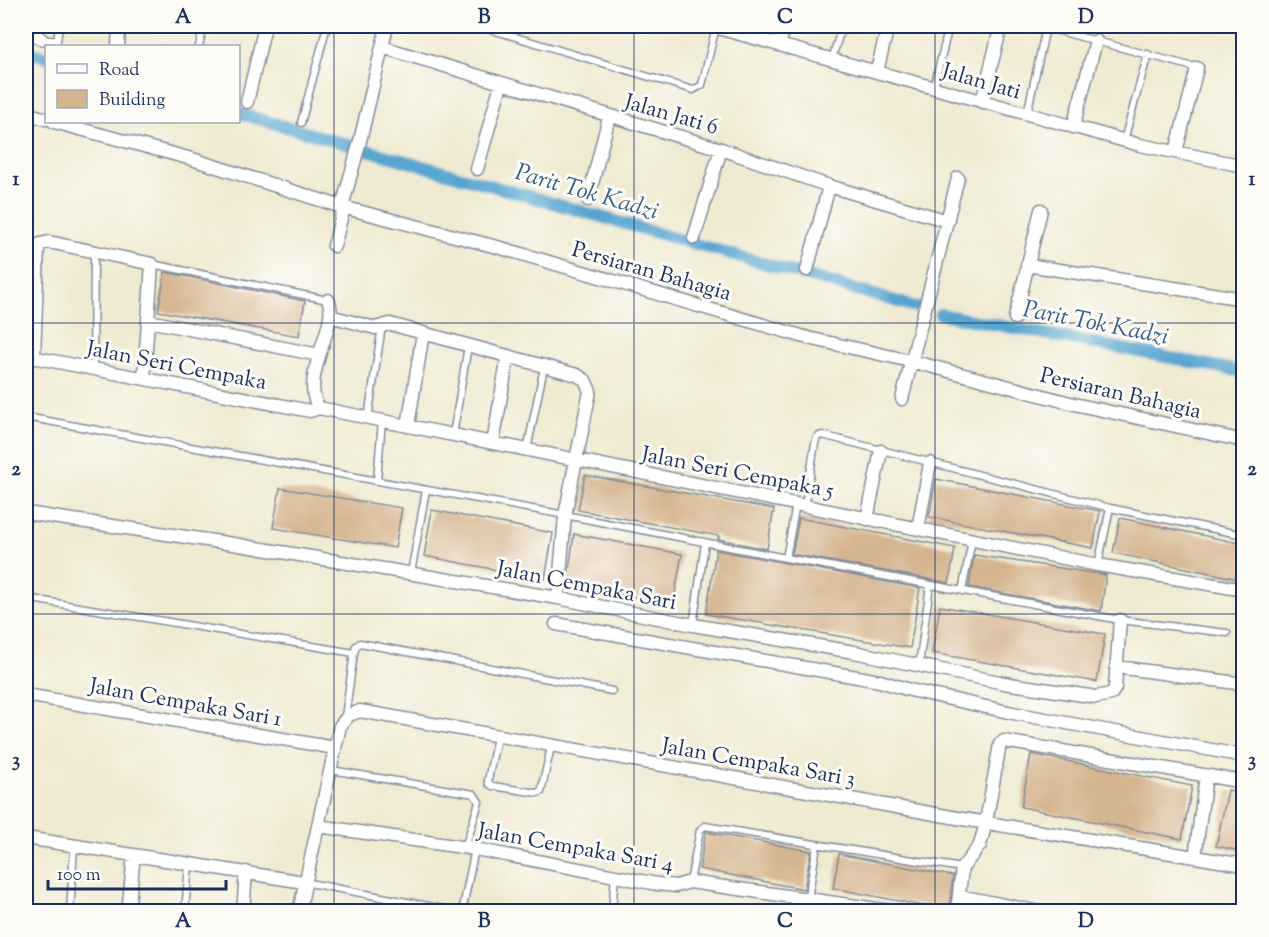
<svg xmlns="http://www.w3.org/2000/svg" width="1269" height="937" font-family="'Sorts Mill Goudy',serif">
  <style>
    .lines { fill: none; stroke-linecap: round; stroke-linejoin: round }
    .canal { stroke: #56a5d0; stroke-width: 12 }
    .building { fill: #d5b590 }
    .lane-casing { stroke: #858c98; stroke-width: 9 }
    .street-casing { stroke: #858c98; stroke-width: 15 }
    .lane { stroke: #fff; stroke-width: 6 }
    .street { stroke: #fff; stroke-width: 12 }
    .grid { fill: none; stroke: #1b2f5e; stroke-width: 1.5; stroke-opacity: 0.55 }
    .labels { text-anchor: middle; stroke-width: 6; stroke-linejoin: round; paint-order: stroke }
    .street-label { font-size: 22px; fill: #1b2f5e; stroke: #fdfcf7 }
    .water-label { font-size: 24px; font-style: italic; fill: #335e8c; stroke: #fdfcf7 }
    .neatline { fill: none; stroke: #1b2f5e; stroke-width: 2 }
    .grid-label { font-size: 20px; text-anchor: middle; font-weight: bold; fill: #1b2f5e }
  </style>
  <rect width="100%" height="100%" fill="#fdfcf7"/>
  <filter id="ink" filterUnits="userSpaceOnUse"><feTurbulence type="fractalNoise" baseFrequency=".0167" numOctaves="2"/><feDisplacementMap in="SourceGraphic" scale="12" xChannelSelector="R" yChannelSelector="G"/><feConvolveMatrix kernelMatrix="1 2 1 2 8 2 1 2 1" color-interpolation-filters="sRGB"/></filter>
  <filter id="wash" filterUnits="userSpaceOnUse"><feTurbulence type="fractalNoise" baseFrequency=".008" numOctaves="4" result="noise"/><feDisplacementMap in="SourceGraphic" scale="24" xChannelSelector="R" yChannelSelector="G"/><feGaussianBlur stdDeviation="1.35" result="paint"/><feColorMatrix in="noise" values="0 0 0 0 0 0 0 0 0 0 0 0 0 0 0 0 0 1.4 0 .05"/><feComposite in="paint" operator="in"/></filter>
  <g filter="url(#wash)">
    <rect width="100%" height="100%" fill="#efead1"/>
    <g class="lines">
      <path class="canal" d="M26,51L46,57
        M238,113L923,309
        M940,314L1244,372"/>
    </g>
    <g id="blocks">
      <path class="building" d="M165,272L305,301L299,336L158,311Z
        M585,475L774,509L767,549L718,539L719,536L578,510Z
        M936,479L1100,511L1093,548L929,517Z
        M280,488L402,508L395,548L273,528Z
        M432,510L553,533L545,579L424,556Z
        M799,518L955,548L949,583L792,554Z
        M1120,518L1244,544V580L1113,553Z
        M574,534L682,554L673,604L567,584Z
        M716,550L920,588L910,648L706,614Z
        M974,555L1106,575L1101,611L969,587Z
        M940,606L1105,634L1097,682L932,653Z
        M1031,754L1192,786L1182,839L1021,807Z
        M1228,790L1244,794V852L1216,846Z
        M706,832L811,851L804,889L699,869Z
        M839,854L953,876L949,911L833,888Z"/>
    </g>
  </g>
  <g filter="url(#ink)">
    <use href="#blocks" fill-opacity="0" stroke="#858c98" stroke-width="1.5"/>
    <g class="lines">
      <g class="lane-casing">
        <path id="lane" d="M479,26L693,90L702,85L716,27
          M1040,26L1197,68
          M41,39L57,41L59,26
          M199,46L204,26
          M832,59L842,26
          M934,87L949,26
          M1027,114L1046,27
          M301,123L327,26
          M1124,140L1148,54
          M152,264L328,300
          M93,368L94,252
          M26,417L565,515L786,558L1120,620L1227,633
          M368,418L382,326
          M453,435L468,346
          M527,450L544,367
          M377,480L382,421
          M805,506L815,443L817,437L822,435L1110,508L1244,535
          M786,558L796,504
          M1098,565L1110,508
          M411,573L426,490
          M962,591L972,540
          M26,598L354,653
          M693,625L705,543
          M919,666L930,585
          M345,717L354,653L356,646L360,643L612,691
          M497,737L488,780L489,784L493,786L537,793L541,792L551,747
          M331,770L474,794L479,802L465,848
          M304,882L459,912
          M690,882L700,830L705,826L962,868
          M808,899L817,845
          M70,912L74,846
          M185,912L189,864
          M462,912L475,849
          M612,912L615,875
          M792,912L794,898"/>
      </g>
      <g class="street-casing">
        <path id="street" d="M711,26L1140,145L1244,166
          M26,28L41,39
          M779,45L784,26
          M118,46L119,26
          M382,47L721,149L829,186L948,221
          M877,71L888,26
          M247,102L265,26
          M982,102L1001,26
          M26,113L46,119
          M54,122L192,159L342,207L501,248L808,338L911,361L1074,404L1244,441
          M1073,127L1096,41
          M1176,152L1197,68
          M477,169L501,84
          M588,200L609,117
          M342,207L360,141L387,26
          M694,238L721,149
          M334,246L344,207
          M1027,265L1244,299
          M807,270L829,186
          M328,300C341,322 298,378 319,408L1098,565L1244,590
          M330,316L375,328L390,324L577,375L585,380L590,391L565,515L558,598
          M1015,318L1041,210
          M149,321L319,355
          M27,356L310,411L319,408
          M34,358L38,247L40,244L49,242L152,264L144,378
          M902,399L958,178
          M408,426L423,333
          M493,443L508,356
          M26,513L233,544L558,598L693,625L854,652L1004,683L1096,697L1111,694L1115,688L1120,620
          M867,519L881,451
          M918,529L930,463
          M556,624L880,681L910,690L1013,713L1244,756
          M1117,667L1244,684
          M26,695L335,748
          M318,826L475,849L657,884L676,886L690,882L898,912
          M26,838L304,882
          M1195,857L1206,776
          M959,896L1040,912
          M128,912L134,855
          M243,912L246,872
          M299,912L340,726L349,715L360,711L963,819L1244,865
          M957,912L962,868L980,845L986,822L1000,744L1004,741L1244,782"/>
      </g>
      <use href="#lane" class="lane"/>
      <use href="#street" class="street"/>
    </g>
  </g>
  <path class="grid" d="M334,26V912M634,26V912M935,26V912M26,323H1244M26,614H1244"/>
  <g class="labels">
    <g class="street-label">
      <text transform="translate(982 80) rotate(16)" y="8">Jalan Jati</text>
      <text transform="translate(672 113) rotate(16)" y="8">Jalan Jati 6</text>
      <text transform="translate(652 270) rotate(16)" y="8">Persiaran Bahagia</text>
      <text transform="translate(177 364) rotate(11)" y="8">Jalan Seri Cempaka</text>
      <text transform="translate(1121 392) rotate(13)" y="8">Persiaran Bahagia</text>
      <text transform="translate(738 471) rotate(11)" y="8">Jalan Seri Cempaka 5</text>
      <text transform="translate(587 584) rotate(11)" y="8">Jalan Cempaka Sari</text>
      <text transform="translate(186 701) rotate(10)" y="8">Jalan Cempaka Sari 1</text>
      <text transform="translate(759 761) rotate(10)" y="8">Jalan Cempaka Sari 3</text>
      <text transform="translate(576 846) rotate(10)" y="8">Jalan Cempaka Sari 4</text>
    </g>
    <g class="water-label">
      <text transform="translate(587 191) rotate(16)" y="8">Parit Tok Kadzi</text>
      <text transform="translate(1096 322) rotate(11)" y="8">Parit Tok Kadzi</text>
    </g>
  </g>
  <rect width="1269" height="937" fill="none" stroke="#fdfcf7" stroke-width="66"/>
  <rect x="45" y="45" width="195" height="78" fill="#fdfcf7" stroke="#a3aaba" stroke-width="1.5"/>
  <rect x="57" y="64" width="30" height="9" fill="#ffffff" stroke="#a3aaba" stroke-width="1.5"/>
  <text x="99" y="75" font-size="18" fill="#1b2f5e">Road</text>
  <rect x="57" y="90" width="30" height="18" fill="#d5b590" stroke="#a3aaba" stroke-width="1.5"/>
  <text x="99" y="105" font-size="18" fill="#1b2f5e">Building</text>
  <path d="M48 880v9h178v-9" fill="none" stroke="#1b2f5e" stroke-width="3"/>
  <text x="57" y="880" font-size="18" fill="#1b2f5e" stroke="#fdfcf7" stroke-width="4.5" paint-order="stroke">100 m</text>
  <rect x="33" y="33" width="1203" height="871" class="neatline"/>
  <g class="grid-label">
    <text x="183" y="23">A</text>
    <text x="484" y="23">B</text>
    <text x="785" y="23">C</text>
    <text x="1086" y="23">D</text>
    <text x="16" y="185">1</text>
    <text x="1252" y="185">1</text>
    <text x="16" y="475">2</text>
    <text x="1252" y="475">2</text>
    <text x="16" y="766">3</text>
    <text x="1252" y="766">3</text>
    <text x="183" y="927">A</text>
    <text x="484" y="927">B</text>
    <text x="785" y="927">C</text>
    <text x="1086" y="927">D</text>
  </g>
</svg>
